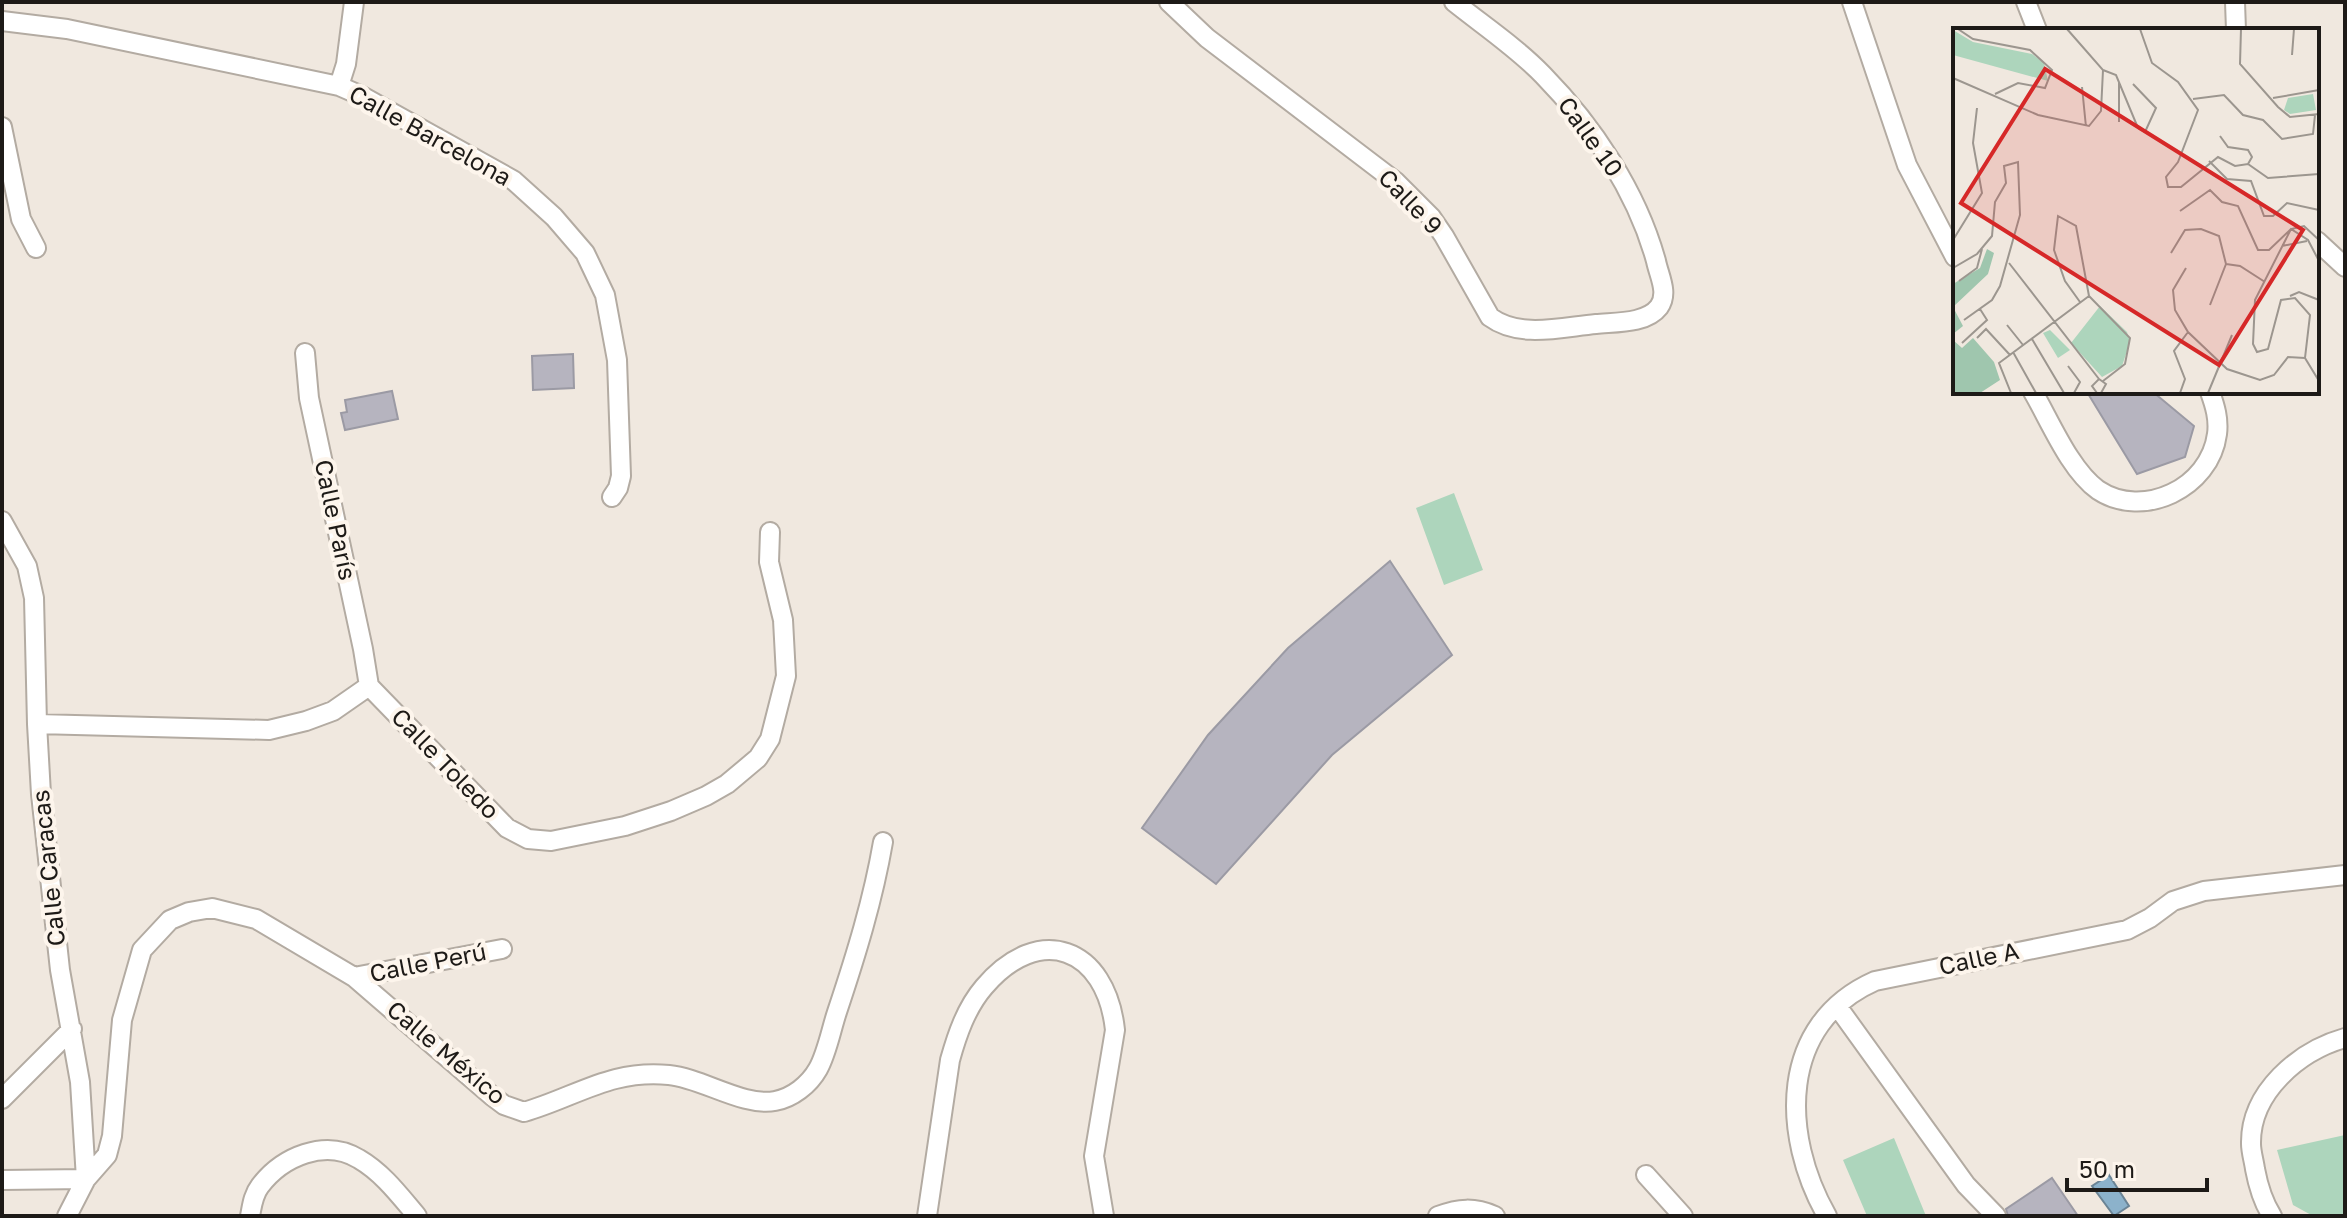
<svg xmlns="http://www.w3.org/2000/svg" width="2347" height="1218" font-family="'Golos Text',sans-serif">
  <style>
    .green { fill: #add5bc }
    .water { fill: #8cb2cb; stroke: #6b8495; stroke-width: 2 }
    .building { fill: #b6b4bf; stroke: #9b9aa4; stroke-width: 2 }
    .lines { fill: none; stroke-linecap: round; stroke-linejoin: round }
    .street-casing { stroke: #b3aba2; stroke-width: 22 }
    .street { stroke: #fff; stroke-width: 18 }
    .labels { text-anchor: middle; stroke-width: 8; stroke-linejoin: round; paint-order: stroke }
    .street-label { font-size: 24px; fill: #1d1a17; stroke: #fdf5ec }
    .inset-road { fill: none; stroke: #9c968f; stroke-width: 2 }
    .view { fill: #d62828; fill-opacity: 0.15; stroke: #d62828; stroke-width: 4 }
    .inset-edge { fill: none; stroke: #1d1a17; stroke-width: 4 }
  </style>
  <rect width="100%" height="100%" fill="#f0e8df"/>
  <path class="green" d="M1454,493L1483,570L1444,585L1416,508Z
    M2345,1135V1216H2313L2293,1205L2277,1150Z
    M1894,1138L1926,1216H1867L1843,1160Z"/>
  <path class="water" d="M2109,1175L2129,1206L2114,1216L2092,1186Z"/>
  <path class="building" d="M573,354L574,388L533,390L532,356Z
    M392,391L398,419L345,430L341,413L347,412L345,400Z
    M2087,392H2153L2194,426L2185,457L2137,474Z
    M1390,561L1452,655L1332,755L1216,884L1142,828L1208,735L1288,648Z
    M2052,1178L2078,1216H2008L2006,1209Z"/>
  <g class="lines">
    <g class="street-casing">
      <path id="street" d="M1169,2L1207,38L1396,182L1431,217L1444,236L1490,317C1520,339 1562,327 1596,324C1615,322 1646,324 1659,307C1669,293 1659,276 1656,261C1637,192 1593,126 1543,75C1517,48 1484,26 1454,2
        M1852,2L1907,165L1955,257
        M2026,2L2037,30
        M2235,2L2236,30
        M2,21L67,29L339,86L362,96L513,180L554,217L585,253L605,295L617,360L621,476L618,488L612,497
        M339,86L346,64L354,2
        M2,127L21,219L36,248
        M2317,241L2345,267
        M305,353L309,398L363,649L369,686
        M2033,392C2050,421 2070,470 2098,490C2143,520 2210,488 2217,434C2219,419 2215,406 2210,392
        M2,521L27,566L34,598L37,724L41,794L60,970L80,1082L86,1179L67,1216
        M369,686L507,828L528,839L551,841L625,826L671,811L706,796L727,784L758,758L770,739L786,676L783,620L769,562L770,532
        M37,724L269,730L306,721L333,711L369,686
        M354,977L502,949
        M1837,1006L1966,1185L1996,1216
        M2,1099L72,1029
        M1646,1175L1683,1216
        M2,1180L86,1179L107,1155L112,1136L122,1020L142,950L170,920L189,912L212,908L256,919L354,977L492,1096L504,1105L524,1112C576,1097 611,1069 669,1075C702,1078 743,1107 775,1101C792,1098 809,1085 818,1069C827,1053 831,1030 837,1012C856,955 873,900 883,842
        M250,1216C252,1206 253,1195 260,1186C282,1157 325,1138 359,1159C383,1173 400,1196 417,1216
        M927,1216L950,1060C957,1035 966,1008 984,987C1039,922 1106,947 1115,1030L1094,1156L1104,1216
        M1438,1216C1459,1208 1474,1207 1495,1216
        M1827,1216C1781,1135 1778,1024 1875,981L2127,930L2150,918L2173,901L2204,891L2345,875
        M2272,1216C2263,1202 2258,1185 2255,1169C2254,1161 2251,1152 2251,1144C2250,1092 2299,1051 2345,1038"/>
    </g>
    <use href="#street" class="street"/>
  </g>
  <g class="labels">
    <g class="street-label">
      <text transform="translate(430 136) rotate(29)" y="8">Calle Barcelona</text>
      <text transform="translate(1590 137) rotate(54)" y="8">Calle 10</text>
      <text transform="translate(1410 202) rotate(46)" y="8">Calle 9</text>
      <text transform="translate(335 520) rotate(78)" y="8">Calle París</text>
      <text transform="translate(445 764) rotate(46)" y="8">Calle Toledo</text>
      <text transform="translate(49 868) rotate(-96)" y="8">Calle Caracas</text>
      <text transform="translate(1979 959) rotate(-12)" y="8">Calle A</text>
      <text transform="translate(428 963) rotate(-11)" y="8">Calle Perú</text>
      <text transform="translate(446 1053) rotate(40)" y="8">Calle México</text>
    </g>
  </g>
  <g transform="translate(1953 28)">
    <rect width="366" height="366" fill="#f0e8df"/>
    <path d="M0,2L20,14L79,26L91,35L95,53L0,27ZM360,66L363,82L337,86L331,82L335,70ZM147,278L174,304L177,314L169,338L149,349L118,315ZM97,302L117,322L105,330L90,305Z" fill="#add5bc"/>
    <path d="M34,221L41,225L35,246L0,279L10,298L0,306V256L27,240ZM20,310L41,334L47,352L27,365H0V312L9,320Z" fill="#9fc6ae"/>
    <path class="inset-road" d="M5,1L20,11L77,22L99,42L92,60L65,55L42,66M187,1L199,35L225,54L245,82L225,134L213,149L215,159H228L265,129L282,138L295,136L315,150L366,146M288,1L287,36L325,79L337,89L366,86M339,27L341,1M150,42L163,47L185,100L192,104L203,80L180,56M0,50L85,87L136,98L148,83L150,42L114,1M129,59L133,99M320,70L366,62M240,71L271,67L290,87L310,92L329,111L360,106L362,87M166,94V55M267,108L275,119L295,122L299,129L295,136M256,133L274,151L298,153L311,188H320L334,175L366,182M227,183L257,162L269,174L285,178L305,222H316L338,201L355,212L366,233M0,212L29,165L20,115L24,80M366,212L351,198L338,201L302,272L300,316L304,324L315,321L328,272L342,270L357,287L352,330L366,353M329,218L354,213M218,225L232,202L248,201L266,208L273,236M56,235L146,351M273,236L287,238L312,254M0,240L24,226L39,208L42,174L53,155L51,138L65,134L67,187L47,258L39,272L11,292M233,240L220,262L222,282L235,304L274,341L307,352L321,347L335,329L352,330M6,253L24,240L29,221M136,268L177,310L172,336L150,353M337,268L346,264L366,272M127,274L112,253L101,222L105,188L123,198L136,268M257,277L273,236M54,297L70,317M24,310L33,301L57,327M79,311L111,365M9,315L34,292L27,281M60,324L83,365M115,338L127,354L121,365M58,365L46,335L136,268M144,365L139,358L146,351L153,356L148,365M227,365L232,351L221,323L235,304M255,365L279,307"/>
    <path class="view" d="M92,41L350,202L266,337L8,175Z"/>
    <rect width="366" height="366" class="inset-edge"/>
  </g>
  <rect width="2347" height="1218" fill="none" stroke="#1d1a17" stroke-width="8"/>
  <path d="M2067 1178v12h140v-12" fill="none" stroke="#1d1a17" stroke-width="4"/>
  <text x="2079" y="1178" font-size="24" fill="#1d1a17" stroke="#fdf5ec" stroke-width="6" paint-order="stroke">50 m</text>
</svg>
